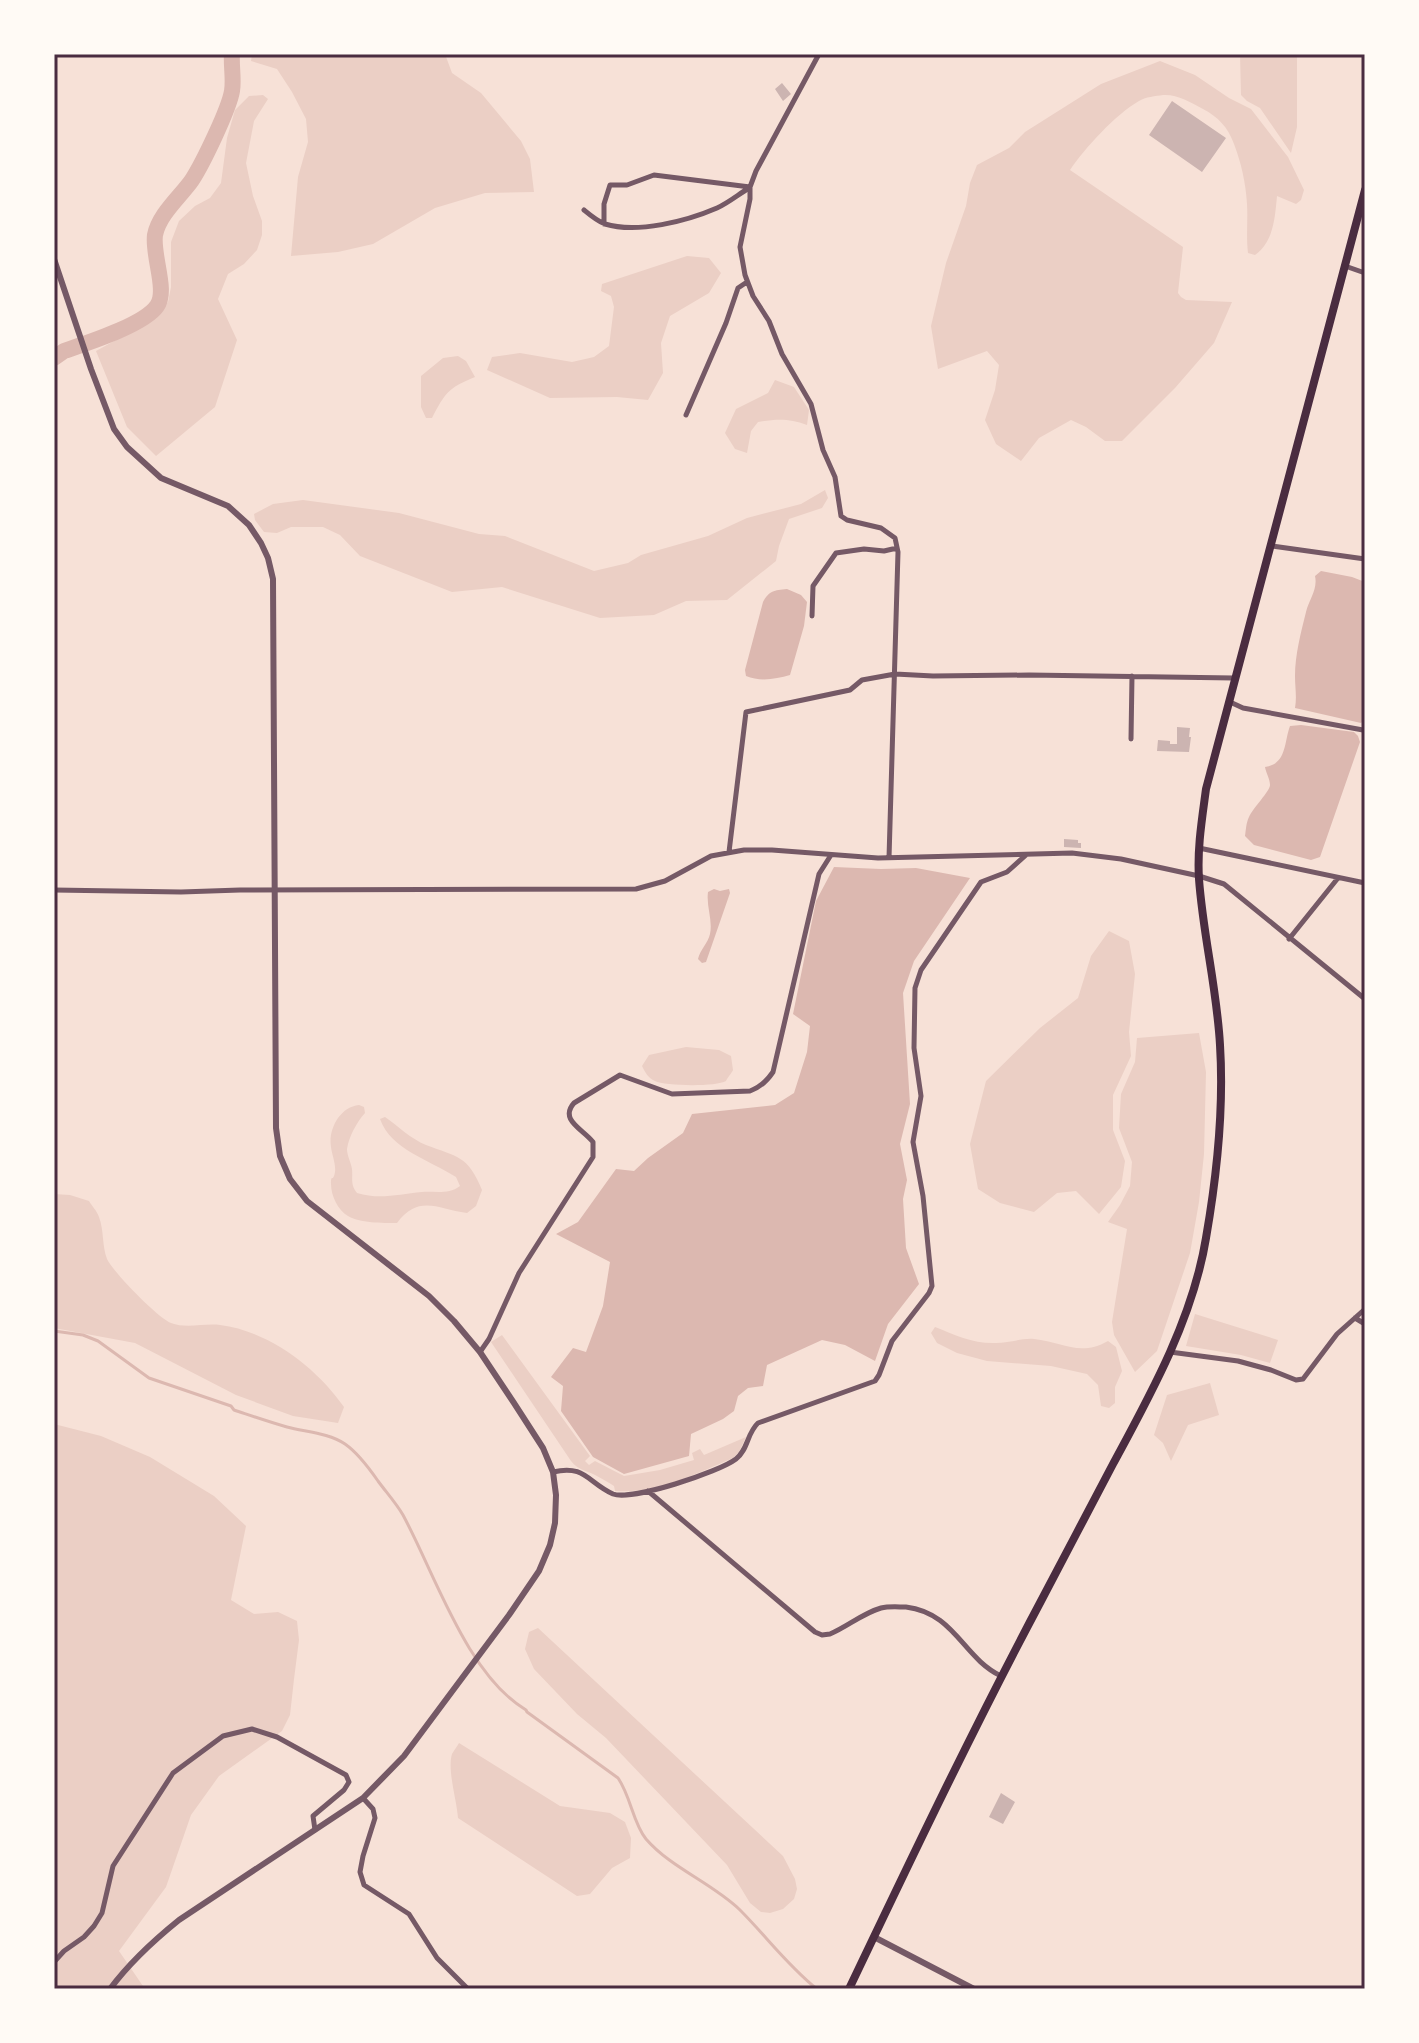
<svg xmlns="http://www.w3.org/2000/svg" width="1419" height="2043" font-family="'DejaVu Sans',sans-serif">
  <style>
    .green { fill: #ebcfc5 }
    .water { fill: #dcb8b0 }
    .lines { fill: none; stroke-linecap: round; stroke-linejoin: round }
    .stream { stroke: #dcb8b0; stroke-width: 3 }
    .river { stroke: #dcb8b0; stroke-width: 16 }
    .building { fill: #ccb4b1 }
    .minor { stroke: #755966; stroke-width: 5 }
    .tertiary { stroke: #755966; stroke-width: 6 }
    .trunk { stroke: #4a2c40; stroke-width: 8 }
    .neatline { fill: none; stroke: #4a2c40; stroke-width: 3 }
  </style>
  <rect width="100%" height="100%" fill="#f7e1d7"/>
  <path class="green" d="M252,54H445L452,73L481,93L521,141L530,159L534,192L485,193L435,208L373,244L338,252L291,256L298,177L308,142L306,119L292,92L277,69L251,61Z
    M1240,54H1297V127L1291,153L1260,108L1247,101L1241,95Z
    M1160,61L1195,75L1229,98L1251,109L1288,157L1304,190L1301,200L1296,204L1277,196C1275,217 1274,241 1255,255L1248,253C1246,236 1248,220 1247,204C1246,184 1241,162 1234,144C1228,127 1218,117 1203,109C1190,102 1177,94 1163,95C1156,96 1145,97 1139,101C1116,114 1085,148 1070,170L1183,247L1178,293L1181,297L1186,300L1232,302L1214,343L1175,388L1122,441H1105L1086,427L1071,420L1039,438L1021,461L996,444L985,420L995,390L999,365L987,351L938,369L931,326L946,263L966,206L970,183L977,165L1009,148L1025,132L1101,84Z
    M263,95L268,99L254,121L246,163L253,196L262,221V235L257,250L244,264L228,274L218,299L237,340L215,407L156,456L127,427L96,351L154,319L168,302L171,287V242L179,221L195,206L210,198L221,183L227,138L235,110L249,96Z
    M687,256L709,258L721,273L709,293L670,316L661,343L663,373L648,400L617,397L550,398L487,370L492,357L520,353L572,362L594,357L609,346L614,307L611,296L601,291L602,284Z
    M458,356L466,361L475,377C448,388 445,393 432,418H426L421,407V376L443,358Z
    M775,380L794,387L809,410L807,425C789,418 776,419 758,422L751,431L747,453L735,449L725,433L736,409L768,393Z
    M825,490L828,498L822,508L789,519L779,546L776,561L727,600L686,601L654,615L600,618L502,587L452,592L360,556L340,535L323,527H291L277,533L264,532L255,520L254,514L273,504L303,500L399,513L479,534L505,536L594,571L628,563L641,555L708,536L747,518L801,504Z
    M1109,931L1129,941L1135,974L1129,1032L1131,1056L1113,1095V1130L1125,1161L1121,1187L1099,1214L1076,1191L1057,1193L1034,1212L1000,1203L978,1189L970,1144L986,1081L1040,1028L1078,998L1091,956Z
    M1199,1033L1206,1072L1204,1154L1199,1202L1190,1253L1157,1351L1135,1372L1114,1335L1112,1322L1127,1229L1108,1222L1120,1205L1130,1186L1132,1162L1119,1128L1121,1094L1135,1062L1137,1038Z
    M686,1047L719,1050L731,1056L733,1070C733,1071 726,1080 726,1081C716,1087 664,1086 655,1081C648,1078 645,1072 642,1066L649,1055Z
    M359,1105L364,1107L365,1113C357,1122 349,1136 347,1149C347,1156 351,1162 352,1169C353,1179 350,1184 357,1193C380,1200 399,1194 422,1192C435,1191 448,1195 460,1186L456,1177C430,1160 391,1150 380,1119L385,1117C398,1126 411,1139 426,1145C457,1157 468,1155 482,1190L476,1206L467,1213C437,1209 419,1194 397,1223C383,1223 359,1223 348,1216C338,1210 331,1196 331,1184C331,1173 333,1183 335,1172C336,1164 332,1155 331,1147C328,1129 340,1107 359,1105Z
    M54,1194L70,1195L89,1201C92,1206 97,1211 99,1217C104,1230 102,1246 107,1259C113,1272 158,1318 171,1323C186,1329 205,1323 220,1325C269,1331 317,1368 344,1407L338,1423L293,1416L236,1395L135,1343L54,1328Z
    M1195,1314L1278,1340L1270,1363L1241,1355L1186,1346Z
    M935,1327C955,1335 974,1344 996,1343C1009,1343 1022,1338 1034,1339C1062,1342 1080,1357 1108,1341L1116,1347L1122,1371L1115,1387V1403L1109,1408L1101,1406L1098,1385L1087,1374L1051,1366L987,1361L957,1353L937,1343L931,1333Z
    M502,1335L590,1456L585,1461L589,1465L595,1461L624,1476L660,1470L694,1460L692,1453L700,1449L704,1455L746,1437L739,1452L733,1458C696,1474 656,1494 615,1491L614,1486C608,1482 601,1478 595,1475C585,1470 578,1470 571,1461L491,1342Z
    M1210,1383L1219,1415L1188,1425L1171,1461L1163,1443L1154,1435L1167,1395Z
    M54,1424L101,1436L150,1457L214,1496L246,1526L231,1600L254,1614L278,1612L297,1621L299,1640L294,1679L290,1715L282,1731L219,1776L191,1815L166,1887L119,1951L145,1989H54Z
    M538,1628L783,1856L795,1879L797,1889L794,1899L783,1909L770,1913L761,1912L750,1903L727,1865L606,1738L577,1714L534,1669L525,1649L529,1632Z
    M459,1743L560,1806L610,1813L625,1822L631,1838L630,1858L612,1868L590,1894L577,1896L458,1818C457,1801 447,1770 452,1754C454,1750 457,1747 459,1743Z"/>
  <path class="water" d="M1321,571L1352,577L1365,582V719L1361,723L1295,708C1297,697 1295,687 1295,676C1295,655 1301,632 1306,612C1309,600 1318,589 1315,576Z
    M787,589L801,595L807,602L804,626L790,675C776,679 760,682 746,676L745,670L763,602C769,591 774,590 787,589Z
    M1301,725L1354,732L1358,736L1360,742L1320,857L1311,860L1254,845L1245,836C1246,830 1246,823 1249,817C1253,808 1270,791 1270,785C1270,779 1266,773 1265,767C1287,764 1284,742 1290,726Z
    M834,867L881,869L916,868L970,878L914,961L903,993L910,1104L900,1144L907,1180L903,1199L906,1248L919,1284L888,1324L875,1361L845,1345L822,1340L767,1365L763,1386L748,1388L738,1396L734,1411L723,1419L691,1434L689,1456L624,1474L593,1457L561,1411L563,1386L551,1377L573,1348L586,1352L603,1306L610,1262L556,1234L578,1222L616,1169L634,1171L648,1158L683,1133L692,1114L775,1105L794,1093L807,1052L810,1026L793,1014L816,901Z
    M714,889L720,891L729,889L730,893L706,962L702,963L698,959C700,950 708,943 710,934C713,920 706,906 708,892Z"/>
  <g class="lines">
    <path class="stream" d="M54,1331L83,1335L98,1341L149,1378L231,1406L234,1410C252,1416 269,1422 287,1427C306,1432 329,1433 345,1444C358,1453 369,1468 378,1481C386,1492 396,1503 403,1515C435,1574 467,1675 526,1710L527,1712L618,1778C631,1797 633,1823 646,1839C671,1868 712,1883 740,1910C766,1936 788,1966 817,1989"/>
    <path class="river" d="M54,358L64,351C87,343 144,325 157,306C168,291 152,255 155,235C159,214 181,196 192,180C203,163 229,109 232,91C234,79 231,66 232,54"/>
  </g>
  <path class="building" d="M782,83L791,94L783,101L775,89Z
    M1172,101L1226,138L1202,172L1149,135Z
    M1177,727L1190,728L1189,737H1191L1189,752L1157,751L1158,740L1170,741V744H1177Z
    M1064,839L1078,840V843H1081V848L1064,847Z
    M1001,1793L1015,1802L1003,1824L989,1817Z"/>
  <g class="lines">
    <path class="minor" d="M819,54L756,171L750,187V199L740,247L745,275L753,296L769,321L782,354L811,404L823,450L835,477L841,516L847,520L881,528L895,538L898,552L889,858
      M1364,54L1365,59
      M584,210C590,215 597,221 605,224C637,234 687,221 717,208C728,203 739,194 749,188
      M604,224V204L610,185H627L654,175L750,187
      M1345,266L1365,273
      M686,415L726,323L738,288L747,282
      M1272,546L1365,559
      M812,616L813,586L836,553L864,549L884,551L897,548
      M1230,702L1243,708L1363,730L1365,732
      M1131,739L1132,676
      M1199,848L1365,883
      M729,852L746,712L850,690L862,680L895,674L933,676L1029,675L1234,678
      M54,890L181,892L240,890L636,889L665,881L711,856L744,850H772L878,858L1072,853L1121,859L1199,876L1224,884L1365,999
      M1289,939L1338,878
      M1355,1318L1365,1324
      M480,1352L489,1339L519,1273L593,1157V1142C583,1129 559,1120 574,1103L620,1075L672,1094L750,1091C761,1087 767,1081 773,1072L819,874L831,855
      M1170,1352L1238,1361L1271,1370L1296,1380L1303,1379L1337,1334L1365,1309
      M553,1472C585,1464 588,1483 613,1494C632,1501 719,1472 736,1459C748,1450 747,1433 758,1423L875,1381L879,1375L892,1341L929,1293L932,1286L923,1196L913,1142L921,1096L914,1048L915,988L921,970L981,882L1007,872L1026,855
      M648,1491L815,1632L822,1635L830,1634C847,1627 863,1613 881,1608C889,1606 898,1607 906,1607C955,1613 963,1658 1001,1676
      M363,1798L373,1809L375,1818L363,1856L360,1872L364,1885L409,1914L437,1958L468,1989
      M54,1962L64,1951L84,1937L94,1926L102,1913L113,1866L173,1773L223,1736L252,1729L277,1737L346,1775L349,1782L344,1790L313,1816L315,1830"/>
    <path class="tertiary" d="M54,259L91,369L114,429L127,447L161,478L228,506L249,525L261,543L268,558L273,579L276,1128L280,1156L290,1179L307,1201L429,1296L454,1321L480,1352L514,1403L543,1448L553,1472L556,1495L555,1523L550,1545L539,1571L509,1615L404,1756L363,1798L179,1920C153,1941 130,1962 110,1989
      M874,1937L974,1989"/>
    <path class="trunk" d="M849,1989C911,1859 973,1729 1041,1601C1065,1555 1089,1510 1113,1464C1151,1394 1193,1318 1206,1238C1217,1175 1224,1109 1220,1045C1217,989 1203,935 1199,879C1197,849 1202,819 1206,789L1365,190"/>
  </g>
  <rect width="1419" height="2043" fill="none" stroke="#fffaf5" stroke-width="112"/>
  <rect x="56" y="56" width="1307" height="1931" class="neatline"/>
</svg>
